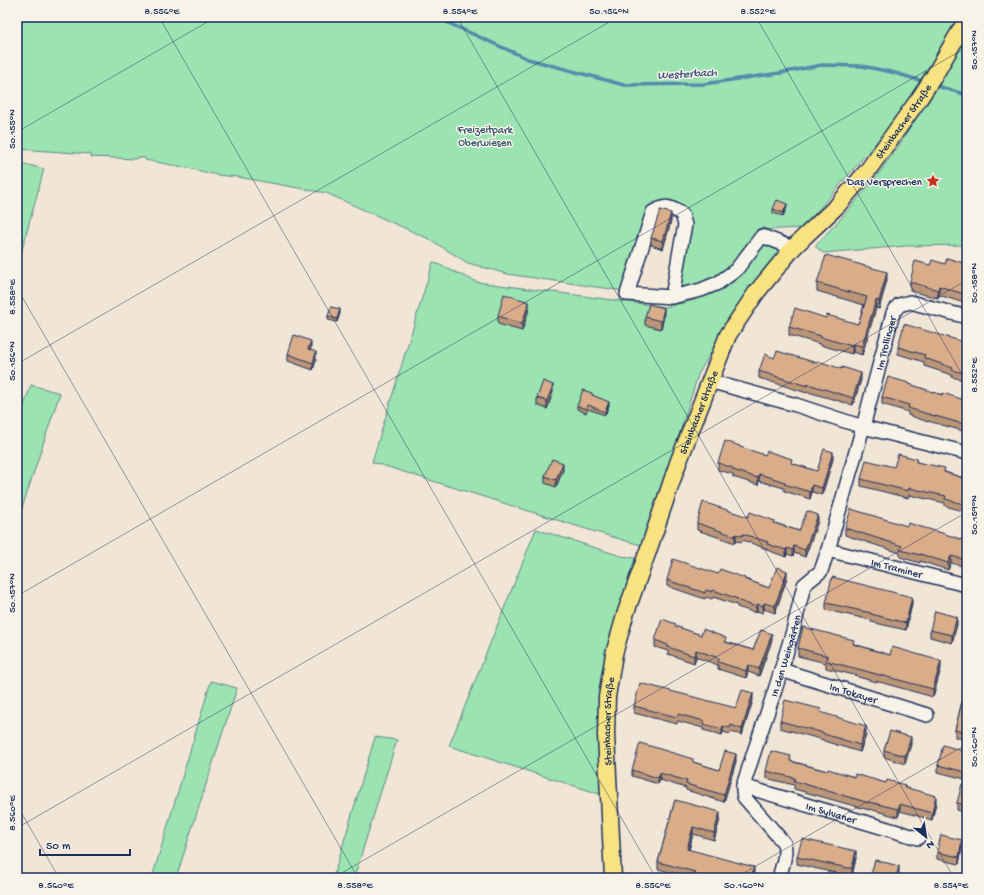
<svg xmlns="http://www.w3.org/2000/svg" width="984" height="895" font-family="'Gochi Hand',sans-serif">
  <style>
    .green { fill: #9be3b1; stroke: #5b8988 }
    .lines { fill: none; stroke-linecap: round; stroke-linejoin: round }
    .stream { stroke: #568aab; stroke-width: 3.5 }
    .minor-casing { stroke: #1b2f5e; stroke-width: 16 }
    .major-casing { stroke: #1b2f5e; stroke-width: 19 }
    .minor { stroke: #f7f3e8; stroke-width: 13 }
    .major { stroke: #f8e281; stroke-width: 16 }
    .wall { fill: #bb9577; stroke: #1b2f5e }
    .shaded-wall { fill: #987961; stroke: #1b2f5e }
    .building { fill: #d9ad8a; stroke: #1b2f5e }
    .ticks { fill: none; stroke: #1b2f5e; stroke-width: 1; stroke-opacity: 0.45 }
    .labels { text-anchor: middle; stroke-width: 3; stroke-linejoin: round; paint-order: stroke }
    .street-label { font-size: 11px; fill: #1b2f5e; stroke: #f7f3e8 }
    .park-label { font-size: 11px; fill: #35536f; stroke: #f7f3e8 }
    .poi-label { font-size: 11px; fill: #1b2f5e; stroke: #f7f3e8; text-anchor: end }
    .water-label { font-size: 12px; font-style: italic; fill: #34557e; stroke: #f7f3e8 }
    .neatline { fill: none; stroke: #1b2f5e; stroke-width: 1.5 }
    .ticks-label { font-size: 10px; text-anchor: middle; fill: #1b2f5e }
  </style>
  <rect width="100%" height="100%" fill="#f1e5d5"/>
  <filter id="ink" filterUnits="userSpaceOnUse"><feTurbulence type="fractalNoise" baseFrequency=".025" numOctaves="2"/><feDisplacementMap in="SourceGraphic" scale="8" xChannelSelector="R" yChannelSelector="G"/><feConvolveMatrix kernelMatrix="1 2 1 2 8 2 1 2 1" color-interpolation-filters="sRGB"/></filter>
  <g filter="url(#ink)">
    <path class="green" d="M17,17H963L909,104L803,228L759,230L735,268L710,283L688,289L681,285L679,277L691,226L688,209L682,205L671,200L659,201L650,207L624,291L507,274L468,263L429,239L326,193L238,177L217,175L188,168L145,160V158L137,157L136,159L91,157V154L17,149Z
      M967,29V245L906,246L823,253L815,246L846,213L876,177L897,148L925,105L938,77Z
      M17,162L44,169L17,268Z
      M763,243H773L780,253L726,325L698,375L644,546L599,533L372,462L433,262L477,282L666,307L695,300Z
      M31,385L60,393L17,523V426Z
      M536,529L621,556L635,558L601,687L603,795L449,746Z
      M211,681L237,688L176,878H152Z
      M375,737L397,740L354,878H333Z"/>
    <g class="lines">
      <path class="stream" d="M439,17L444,21L528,59L624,85L704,84L780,73L822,65L862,66L891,72L926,82
        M934,85L967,95"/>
      <g class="minor-casing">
        <g id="minor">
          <path d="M672,297L680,250L685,225L682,214C669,206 667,205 653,212L627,294L672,297L701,290L718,283L736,270L762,236L793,248"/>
          <path d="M709,381L796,405L863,427L967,453"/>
          <path id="s1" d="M828,550L966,585"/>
          <path id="s2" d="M781,670L927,715"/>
          <path id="s3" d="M743,786L918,838"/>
          <path id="s4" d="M779,878C782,866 787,856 784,843L744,797L743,791V786L755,749L775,690L793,631L804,585L821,571L828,550L863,427L893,313L899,305L910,302L967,317"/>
        </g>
      </g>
      <g class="major-casing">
        <g id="major">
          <path id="s5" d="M613,878L606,735L607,697L614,654L626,612L648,551L678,463L728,335L756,293L793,248L804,237L837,206L868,170L919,99L934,76L967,19"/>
        </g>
      </g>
      <use href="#minor" class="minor"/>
      <use href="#major" class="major"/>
    </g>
    <path class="wall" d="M787,207L783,216L773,213V209Z
      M671,221L663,249L651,245V238Z
      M945,264H967V304L939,295L938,298L910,291V282L930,265Z
      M887,280L879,309L876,308L862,355L853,352L852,354L820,345V344L789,335V327L826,318L858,324L864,305L817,291V283Z
      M529,309L522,331L498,324V316Z
      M340,313L337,322L328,320V316Z
      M664,316L661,329L645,325V317Z
      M967,343V381L952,377V375L924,366V362L898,354V347Z
      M311,349L310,350L316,360L313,370L288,361V354Z
      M774,358L861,380L853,405L808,392L807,393L759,378V371Z
      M909,384L942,395L967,401V432L928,421V422L908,415V412L882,404V397Z
      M553,392L547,409L537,405V398Z
      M592,395L609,405L605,415L588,409L586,413L577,409V406Z
      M740,448L817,471L833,459L822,495L812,492L810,499L784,491V488L759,481L758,485L733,477V474L718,470V463Z
      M917,462L945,472L967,479V512L945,506V503L909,495L908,498L861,486V479Z
      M563,470L556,487L545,483V476Z
      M748,517L775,523L799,531L818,521L805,557L794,553L793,556L787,554L786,557L767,550V549L743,540L742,542L736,541L735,543L697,530V523Z
      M907,526L963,540L967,538V567L951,563L948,570L920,561V563L900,557V553L845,535V528Z
      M718,574L745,579L769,588L787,578L775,613L764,609L763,613L757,611L756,613L737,607V605L713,597L712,599L706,597L705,599L667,586V580Z
      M826,603L912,604L906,630L871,622V620L826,610Z
      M957,624L952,643L930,637V630Z
      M676,627L701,635L726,642L753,650L772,640L759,676L748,672L746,678L718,669V665L696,657L694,663L668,654V651L655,647V640Z
      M854,644L890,655L941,668L933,697L876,681V682L858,677V676L826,668V663L798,656V648Z
      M967,666V678H966V670Z
      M967,681V740L955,737V730Z
      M753,700L742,735L731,732L730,734L723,732L722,735L703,730V728L678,721L677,724L634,713V706L736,708Z
      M821,712L866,734L860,752L824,741V740L780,728V721Z
      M911,744L905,764L884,757V750Z
      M967,752L965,779L938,772V765Z
      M736,761L724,802L686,790V788L660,780L658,784L632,776V770L693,762L719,770Z
      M791,761L827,771L905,787L936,803L932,820L900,811L898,817L869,809V810L794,789V785L766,778V771Z
      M967,785V813L957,810V803Z
      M675,800L720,819L714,840L693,834L689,850L754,873L752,878H692L658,869V862Z
      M962,847L959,864L937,859V852Z
      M797,857L856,858L852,876H848L797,864Z"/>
    <path class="shaded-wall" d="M787,204V207L783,216V213Z
      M671,213V221L663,249V241Z
      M887,272V280L879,309V301Z
      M939,286V295L938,298V290Z
      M876,300V308L862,355V346Z
      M529,302V309L522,331V324Z
      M664,308V316L661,329V321Z
      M340,309V313L337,322V319Z
      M311,341V349L308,357V349Z
      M853,344V352L852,354V346Z
      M316,352V360L313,370V363Z
      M861,373V380L853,405V398Z
      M553,385V392L547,409V401Z
      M609,402V405L605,415V412Z
      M833,452V459L822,495V488Z
      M563,463V470L556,487V480Z
      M759,474V481L758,485V478Z
      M812,485V492L810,499V492Z
      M818,515V521L805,557V550Z
      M736,534V541L735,543V536Z
      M794,546V553L793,556V550Z
      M787,548V554L786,557V550Z
      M951,556V563L948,570V563Z
      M787,571V578L775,613V606Z
      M912,597V604L906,630V623Z
      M764,603V609L763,613V606Z
      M757,604V611L756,613V607Z
      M957,617V624L952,643V635Z
      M772,634V640L759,676V669Z
      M696,650V657L694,663V656Z
      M941,661V668L933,697V689Z
      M748,665V672L746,678V671Z
      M753,693V700L742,735V729Z
      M723,726V732L722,735V729Z
      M866,726V734L860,752V745Z
      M911,737V744L905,764V756Z
      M736,754V761L724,802V795Z
      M967,767V774L965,779V772Z
      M660,773V780L658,784V778Z
      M936,796V803L932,820V813Z
      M900,804V811L898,817V809Z
      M720,812V819L714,840V833Z
      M693,827V834L687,856V849Z
      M962,840V847L959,864V857Z
      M856,851V858L852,876V868Z
      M899,866V874L898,878H896Z
      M754,867V873L752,878H751Z"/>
    <path class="building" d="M777,200L787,204L783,213L773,209Z
      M660,210L671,213L663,241L651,238Z
      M826,255L887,272L879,301L876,300L862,346L853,344L852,346L820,337L821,336L789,327L795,308L826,318L827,315L858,324L867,297L817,283Z
      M947,258L967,264V295L939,286L938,290L910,282L915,261L930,265L932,260L945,264Z
      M504,294L529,302L522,324L498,316Z
      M649,304L664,308L661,321L645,317Z
      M331,307L340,309L337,319L328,316Z
      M904,324L967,343V374L952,370L953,368L924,358L925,355L898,347Z
      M294,335L311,341L308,349L316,352L313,363L288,354Z
      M777,351L817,363L818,361L842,369V367L861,373L853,398L808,384L807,386L759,371L765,354L774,358Z
      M888,377L909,383V384L942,395L943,393L967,401V425L928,414L908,408L909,405L882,397Z
      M543,381L553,385L547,401L537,398Z
      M583,390L592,393V395L609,402L605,412L588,405L586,409L577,406Z
      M725,441L740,446V447L765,455L767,451L792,459L791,463L817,471L824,449L833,452L822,488L812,485L810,492L784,484L785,482L759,474L758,478L733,470V468L718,463Z
      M898,454L917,459L916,462L945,468L944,472L967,479V505L945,499L946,496L909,488L908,491L861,479L866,460L894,467Z
      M552,459L563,463L556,480L545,476Z
      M703,502L748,517L750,512L775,521L774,523L799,531L807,511L818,515L805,550L794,546L793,550L787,548L786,550L767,544L768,542L743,534L742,536L736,534L735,536L697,523Z
      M851,509L907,526L908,523L942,533L963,540V537L967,538V560L951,556L948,563L920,554V555L900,550L902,546L845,528Z
      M673,559L718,574L720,569L745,578L744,579L769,588L777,567L787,571L775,606L764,603L763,606L757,604L756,607L737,600L738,599L713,590L712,592L706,590L705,593L667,580Z
      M832,577L912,597L906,623L871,614V613L826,603Z
      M935,611L957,617L952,635L930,630Z
      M662,619L676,624L675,626L701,635L703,629L726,638L725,642L753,650L761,630L772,634L759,669L748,665L746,671L718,662L719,658L696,650L694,656L668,647V645L655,640Z
      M803,627L854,640L853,644L890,655L892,647L941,661L933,689L876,674L858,669L826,661L828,656L798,648Z
      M967,681V733L955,730Z
      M640,683L736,708L742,690L753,693L742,729L731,725L730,728L723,726L722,729L703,724L704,721L678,714L677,717L634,706Z
      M785,700L821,709L820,712L866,726L860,745L824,734V733L780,721Z
      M890,731L911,737L905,756L884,750Z
      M640,743L693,759V762L719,770L725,751L736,754L724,795L686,784L687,781L660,773L658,778L632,770Z
      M943,745L967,752V767L965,772L938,765Z
      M771,751L791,756L790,761L827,771L828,769L854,777L855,774L886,783L887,780L905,785L904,787L936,796L932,813L900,804L898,809L869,802V803L794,781L795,778L766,771Z
      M962,784L967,785V805L957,803Z
      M675,800L720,812L714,833L693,827L687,849L754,867L751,878H708L695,875V872L658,862Z
      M941,835L962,840L959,857L937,852Z
      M802,839L856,851L852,868H848L797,857Z
      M875,860L899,866L896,878H870Z
      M924,875L936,878H923Z"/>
  </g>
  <path class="ticks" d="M159,17L656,878M457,17L954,878M756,17L967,383M17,132L216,17M17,288L358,878M17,364L618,17M17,596L967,47M17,805L59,878M17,828L967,280M333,878L967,512M735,878L967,744"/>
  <defs>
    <g id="sight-bare" transform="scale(1.08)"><path d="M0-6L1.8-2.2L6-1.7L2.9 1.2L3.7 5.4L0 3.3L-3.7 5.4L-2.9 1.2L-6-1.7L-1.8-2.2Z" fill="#c8321e" stroke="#f7f3e8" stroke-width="2.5" paint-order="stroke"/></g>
  </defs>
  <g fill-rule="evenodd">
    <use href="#sight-bare" x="933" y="181"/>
  </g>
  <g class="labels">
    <g class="street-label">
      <text dy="4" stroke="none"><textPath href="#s5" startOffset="841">Steinbacher Straße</textPath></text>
      <text dy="4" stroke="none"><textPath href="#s4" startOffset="577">Im Trollinger</textPath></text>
      <text dy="4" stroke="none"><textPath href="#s5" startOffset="481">Steinbacher Straße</textPath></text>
      <text dy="4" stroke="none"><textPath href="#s1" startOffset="71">Im Traminer</textPath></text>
      <text dy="4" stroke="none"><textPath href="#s4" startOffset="245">In den Weingärten</textPath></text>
      <text dy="4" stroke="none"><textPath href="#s2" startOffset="76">Im Tokayer</textPath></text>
      <text dy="4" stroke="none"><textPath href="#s5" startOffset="157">Steinbacher Straße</textPath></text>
      <text dy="4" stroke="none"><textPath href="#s3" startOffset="92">Im Sylvaner</textPath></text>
    </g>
    <g class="park-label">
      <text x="485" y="133">Freizeitpark<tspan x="485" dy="13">Oberwiesen</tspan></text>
    </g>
    <g class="poi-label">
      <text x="922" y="185">Das Versprechen</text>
    </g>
    <g class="water-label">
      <text transform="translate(687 73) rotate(-3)" y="4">Westerbach</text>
    </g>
  </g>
  <rect width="984" height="895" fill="none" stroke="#f7f3e8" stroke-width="44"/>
  <g transform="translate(926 837) rotate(150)" stroke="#f7f3e8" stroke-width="3" paint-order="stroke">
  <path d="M0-3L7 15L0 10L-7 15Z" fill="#1b2f5e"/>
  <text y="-6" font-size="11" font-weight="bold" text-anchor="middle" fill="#1b2f5e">N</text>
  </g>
  <path d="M40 849v6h90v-6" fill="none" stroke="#1b2f5e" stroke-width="2"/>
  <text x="46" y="849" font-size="12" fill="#1b2f5e" stroke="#f7f3e8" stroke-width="3" paint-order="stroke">50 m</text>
  <rect x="22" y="22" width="940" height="851" class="neatline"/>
  <g class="ticks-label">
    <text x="162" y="14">8.556°E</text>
    <text x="460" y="14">8.554°E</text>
    <text x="609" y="14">50.156°N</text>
    <text x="758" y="14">8.552°E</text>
    <text transform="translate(973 50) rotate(-90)" y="4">50.157°N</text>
    <text transform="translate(11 129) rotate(-90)" y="4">50.155°N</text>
    <text transform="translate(973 283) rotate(-90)" y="4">50.158°N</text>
    <text transform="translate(11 297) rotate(-90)" y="4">8.558°E</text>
    <text transform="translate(11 361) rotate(-90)" y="4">50.156°N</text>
    <text transform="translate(973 375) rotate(-90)" y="4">8.552°E</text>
    <text transform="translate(973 515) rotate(-90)" y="4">50.159°N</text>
    <text transform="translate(11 593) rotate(-90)" y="4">50.157°N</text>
    <text transform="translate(973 747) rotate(-90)" y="4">50.160°N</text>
    <text transform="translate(11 813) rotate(-90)" y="4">8.560°E</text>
    <text x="56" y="888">8.560°E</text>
    <text x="355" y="888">8.558°E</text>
    <text x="653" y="888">8.556°E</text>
    <text x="744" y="888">50.160°N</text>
    <text x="951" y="888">8.554°E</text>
  </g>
</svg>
